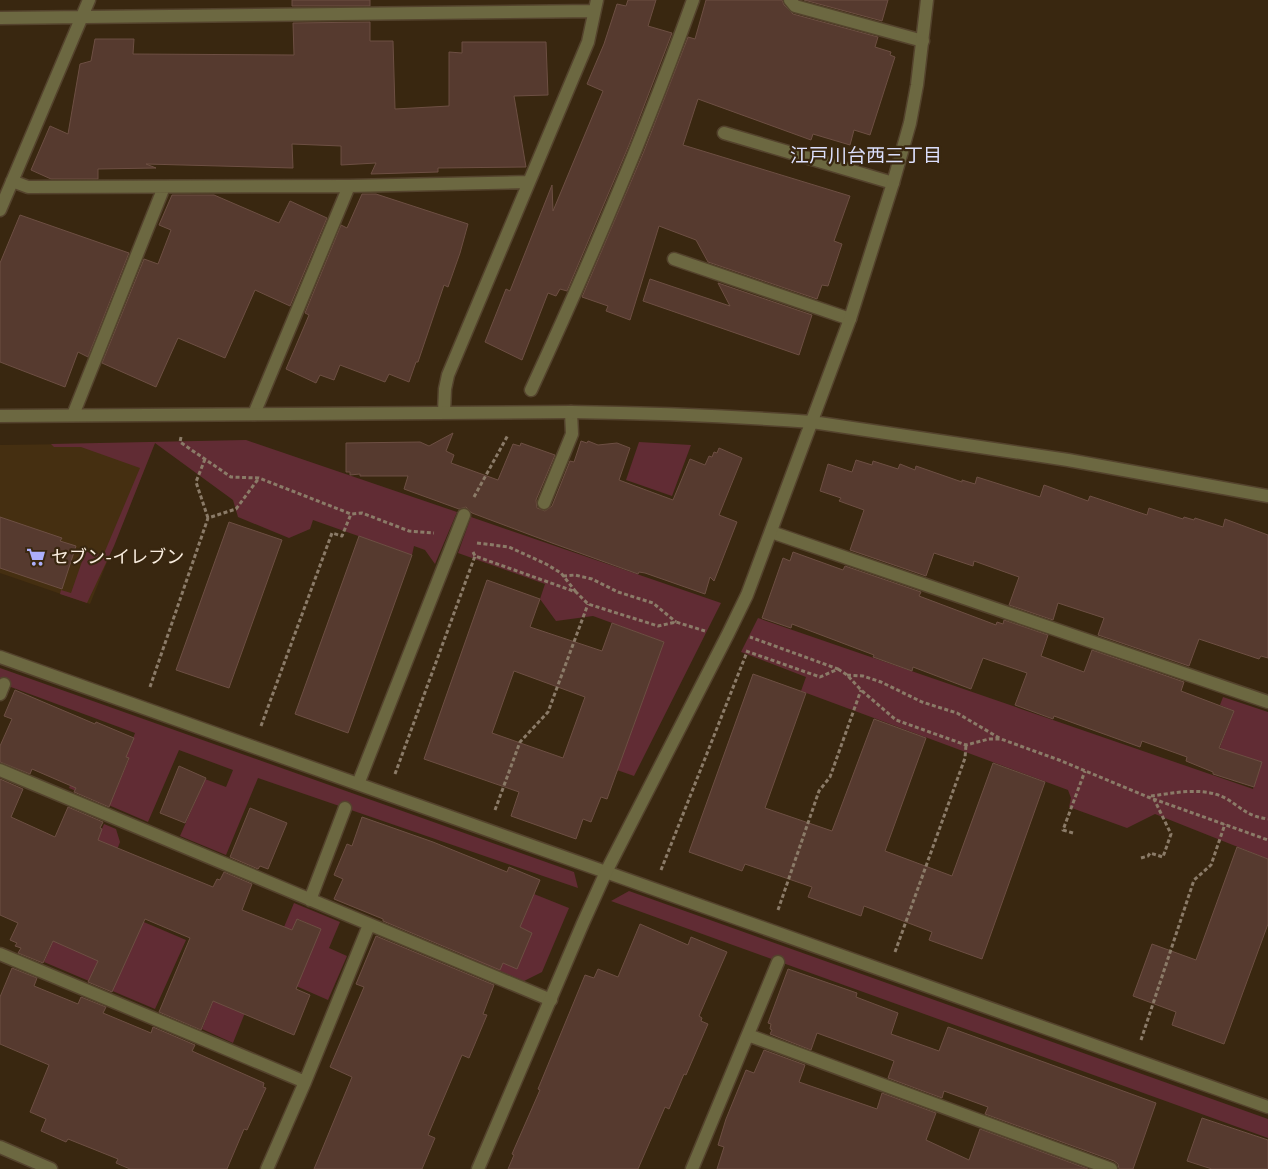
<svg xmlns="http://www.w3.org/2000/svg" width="1268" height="1169" font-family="'Varela Round','Noto Sans JP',sans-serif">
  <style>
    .built { fill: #452f11 }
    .green { fill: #612c34 }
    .building { fill: #563a2f; stroke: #6d4f43; fill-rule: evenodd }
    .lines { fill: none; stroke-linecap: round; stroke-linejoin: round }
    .service-casing { stroke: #54432d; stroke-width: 15 }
    .minor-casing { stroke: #54432d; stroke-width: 15 }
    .tertiary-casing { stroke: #54432d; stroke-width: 15 }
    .path { stroke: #8b7b68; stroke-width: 3; stroke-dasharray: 4 2.5; stroke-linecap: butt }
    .service { stroke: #6c6841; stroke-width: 12 }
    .minor { stroke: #6c6841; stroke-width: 12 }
    .tertiary { stroke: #6c6841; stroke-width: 12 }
    .labels { text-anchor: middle; stroke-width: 4.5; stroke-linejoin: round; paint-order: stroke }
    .poi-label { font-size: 18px; fill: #faeee0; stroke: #392710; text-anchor: start }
    .neighbourhood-label { font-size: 19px; fill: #dcdffc; stroke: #392710 }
  </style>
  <rect width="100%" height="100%" fill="#392710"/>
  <path class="built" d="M155,443L90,604L0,573V445Z"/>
  <path class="green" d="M246,440L457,512L435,564L425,550L414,546L412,555L313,520L310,529L289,538L238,517L233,500L155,443L114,546L87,603L60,594L61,590L71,593L86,550L103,556L140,468L81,447H54L51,444Z
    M639,442L691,445L672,496L626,480Z
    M471,517L721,603L634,776L617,770L664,642L593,616L556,621L540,599L545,584L458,553Z
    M758,618L1253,789L1262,762L1221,749L1220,747L1234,711L1220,705L1223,697L1268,712V859L1155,814L1127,828L1069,807L1071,798L1068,790L801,691L806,677L741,652Z
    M0,668L574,872L578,888L258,778L226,855L180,836L205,779L226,787L233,770L179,750L148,822L69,788L74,776L115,792L129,759L126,757L135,733L0,683Z
    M104,824L116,829L120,842L108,874L98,961L94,970L117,980L126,961L139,920L186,940L155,1009L44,962Z
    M629,891L1268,1119V1138L611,901Z
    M534,894L569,908L542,972L524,981L464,956L476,927L532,933L520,927Z
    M294,903L340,922L329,948L347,956L328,1000L296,986L320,929L298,919L292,930L284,927Z
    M231,957L262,970L233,1043L202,1029Z"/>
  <path class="building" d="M292,0H370V6H292Z
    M628,0H656L648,26L672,33L629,145L567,291L560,289L556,296L548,293L522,360L485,342L506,289L510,291L552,185L553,211L603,91L587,84L604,44L617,4L626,6Z
    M706,0H782L784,5L793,14L878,37L875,47L891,52L890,55L895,57L870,135L854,130L850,145L813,134L811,140L698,99L683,145L850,196L834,241L842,244L828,286L822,285L817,299L708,262L696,240L659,226L630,320L606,311L608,306L582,297L644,151L688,37L695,39Z
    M804,0H888L882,21Z
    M370,22V41H393L395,109L449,106V52L462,53V42H546L548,95L514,96L526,167L438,168V172L371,174L376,163L341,165V146L292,144L293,168L146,164L156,168L98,169V179H51L31,170L50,126L68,134L80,64L91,61L95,39H134L133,54L294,55L293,23Z
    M362,194H376L468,224L460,253L448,287L444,285L418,362H416L409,382L389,374L385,382L340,365L334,380L320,375L316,383L286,369L309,315L305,313L341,225L347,228Z
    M172,195H214L279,223L290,201L327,218L290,306L255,290L225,358L178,338L156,387L102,363L144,259L158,264L171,230L159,225Z
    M20,215L129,253L88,357L78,352L65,387L0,362V263Z
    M650,279L730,306L718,283L812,315L799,355L643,301Z
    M453,433L446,451L454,455L451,463L498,480L513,444L520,446L521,443L555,455L536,500L537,508L545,511L552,506L570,461L574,462L581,441L587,443L588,441L598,445L617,443L630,448L619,480L673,500L690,459L705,465L709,456L712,457L714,452L717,453L719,448L742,458L719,515L737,522L714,581L710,577L705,594L645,573L639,572L638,574L552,543L472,513L466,507L459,509L404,489L408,476H360V474L350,475V472H346V443L420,442L429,446Z
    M856,460L872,465L873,461L898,469L900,464L915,470L916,466L962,482V480L975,484L977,477L1040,497L1044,485L1088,501L1090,496L1147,515L1149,508L1183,519L1184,517L1194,520L1195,518L1223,527L1225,519L1268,535V658L1261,656L1259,659L1199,639L1189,666L1098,635L1104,618L1058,603L1053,620L1009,605L1019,577L974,561L973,566L934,553L926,576L850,550L864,510L839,501L841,498L820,491L828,464L852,472Z
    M0,517L62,538L60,541L76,546L62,589L0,568Z
    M229,522L282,540L229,688L176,670Z
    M359,536L412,555L348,733L295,714Z
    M793,552L843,570L845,566L921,592L919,596L996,625L997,622L1003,624L1004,620L1048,635L1041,656L1084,672L1092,650L1184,682L1181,691L1234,711L1219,748L1262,762L1254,787L1213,774V772L1186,761L1187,757L1142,741L1140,747L1054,716L1053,719L1015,705L1027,673L983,658L971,689L913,667L912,671L873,657L874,655L792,624L791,628L762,618L783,558L790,561Z
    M487,580L540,599L530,627L602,651L612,623L664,642L607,799L601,797L591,822L583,819L576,839L511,816L519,792L424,759ZM514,671L585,697L563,758L492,733Z
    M753,674L806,693L765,808L832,831L874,719L926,738L885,851L952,876L993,763L1045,782L982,959L929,940L932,932L864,906L861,916L808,897L812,887L745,864L742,871L689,852Z
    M15,690L95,724L96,722L134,738L126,757L129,758L109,807L74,792L76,788L32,769L30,774L0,762V746L12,719L4,716Z
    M179,766L206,778L185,823L160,813Z
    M0,779L23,789L11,817L55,837L68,807L103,822L100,828L102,829L98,840L149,861L213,887L217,879L220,880L224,872L252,884L242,910L292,930L297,919L321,929L296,989L310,995L294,1035L213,1001L201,1030L159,1012L190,938L145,919L112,992L88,982L98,961L53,941L43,963L18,953L21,948L15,946L17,943L10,940L18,923L0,915Z
    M250,808L287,823L268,869L260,866L258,869L230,857Z
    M362,817L433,842L507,872L509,867L540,880L520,927L532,933L517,969L503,963L500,970L383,921V919L334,899L343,879L334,875L347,844L352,846Z
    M1237,847L1268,859V924L1224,1044L1172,1025L1176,1012L1133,996L1152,944L1196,960Z
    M640,924L688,945L691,937L727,952L699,1016L702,1018L701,1021L708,1024L686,1075L684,1074L669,1109L665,1107L638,1169H508L514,1155L512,1154L540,1090L538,1089L585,975L594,978L598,969L618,977Z
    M376,936L494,985L483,1014L487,1015L469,1058L462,1055L428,1135L435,1138L422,1169H314L352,1077L330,1067L364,987L356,984Z
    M12,968L37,978L34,986L78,1004L81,997L106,1007L103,1013L151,1033L153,1027L195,1045L192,1051L264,1083L263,1087L266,1088L247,1130L244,1129L227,1169H130L116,1163L118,1159L68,1139L66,1142L41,1131L46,1119L30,1112L49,1065L0,1044V997Z
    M788,969L857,993L856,997L898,1013L891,1034L939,1051L948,1027L1156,1103L1133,1169H1119L1118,1164L1114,1161L985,1114L988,1107L944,1091L942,1098L888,1078L894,1061L817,1033L811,1050L770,1034L772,1030L770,1029L771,1024L768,1023Z
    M764,1050L805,1065L799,1082L877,1109L882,1093L936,1113L926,1140L969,1160L980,1129L1088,1169H717L724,1147L718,1145L726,1119L746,1070L754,1073Z
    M1202,1118L1268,1140V1169H1212L1187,1161Z"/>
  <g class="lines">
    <g class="service-casing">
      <path id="service" d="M531,390C590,262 646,132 693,0
        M544,503L572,434L571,412"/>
    </g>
    <g class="minor-casing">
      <path id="minor" d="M790,0L795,6L923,41
        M0,18L594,11
        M724,133L893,183
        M12,181L28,187L349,186L529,182
        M0,210L89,0
        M674,259L850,319
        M444,412L445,389L448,375L588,42L597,0
        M254,414L349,186
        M73,415L164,187
        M771,532L1268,702
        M0,657L1268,1107
        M0,694L4,684
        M0,770L551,1000
        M358,784L464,515
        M310,900L345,808
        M0,954L305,1082
        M748,1035L1111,1169
        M267,1169L305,1082L369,925
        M692,1169L778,962"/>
    </g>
    <g class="tertiary-casing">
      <path id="tertiary" d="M0,416L571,412C652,413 732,416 812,422L1068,460L1268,496
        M0,1147L51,1169
        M478,1169L583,923L606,872L728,634L747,595L850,319L893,183L910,123L917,85L927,0"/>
    </g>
    <path class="path" d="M181,437L180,442L231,477L259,478L351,514L362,513L409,531L434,533
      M205,459L196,482L208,518
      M474,497L508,435
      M477,543L509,547L546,564L561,573L576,592
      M473,552L475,556L576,592L588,604L658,626L676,622L705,631
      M563,576L575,575L592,579L618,592L653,603L676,622
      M746,651L820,677L838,669L750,637
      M838,669L847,675L861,690L896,720L966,745L989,739H1001L1059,760L1148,797L1268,840
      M847,675L863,676L881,682L922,702L957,713L1001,739
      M150,687L208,518L236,509L259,478
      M261,726L332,533L342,536L351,514
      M395,774L475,556
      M1151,796C1175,793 1204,786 1227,799C1243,809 1247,816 1268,819
      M495,810L520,742L548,712L588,604
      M1073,833L1063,830L1085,771
      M1141,858L1148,856L1150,853L1163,857L1171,834L1154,799
      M661,870L747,652
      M778,910L819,791L830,777L861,690
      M895,952L965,758L966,745
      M1141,1040L1194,880L1211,865L1225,824"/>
    <use href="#service" class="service"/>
    <use href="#minor" class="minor"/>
    <use href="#tertiary" class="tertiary"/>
  </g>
  <defs>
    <g id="supermarket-bare" transform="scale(1.5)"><path d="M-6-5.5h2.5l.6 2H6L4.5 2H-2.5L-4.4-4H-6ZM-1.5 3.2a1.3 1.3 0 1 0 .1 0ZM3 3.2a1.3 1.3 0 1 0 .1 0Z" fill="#acaffb" stroke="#392710" stroke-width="2.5" paint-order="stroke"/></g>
  </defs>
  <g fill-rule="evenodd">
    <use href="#supermarket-bare" x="36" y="557"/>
  </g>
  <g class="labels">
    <g class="poi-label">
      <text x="51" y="563">セブン-イレブン</text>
    </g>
    <g class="neighbourhood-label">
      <text x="866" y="162">江戸川台西三丁目</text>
    </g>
  </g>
</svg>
